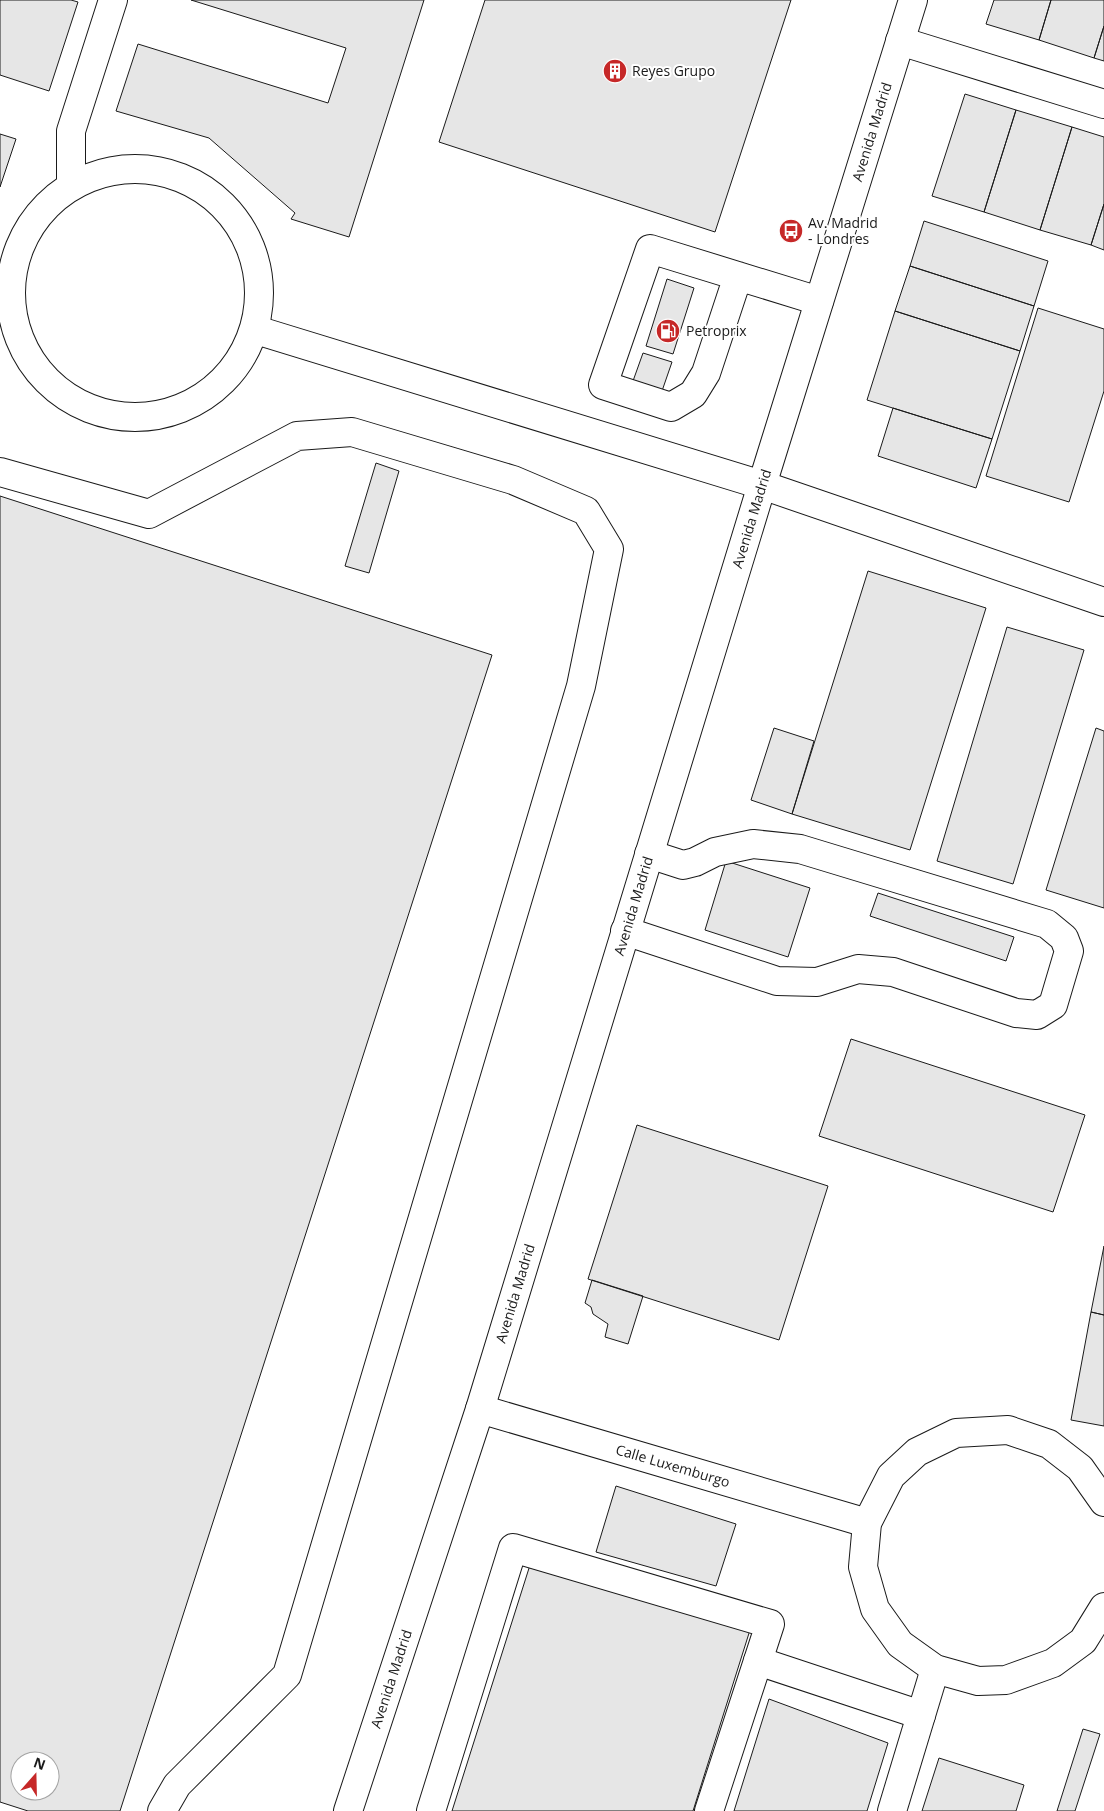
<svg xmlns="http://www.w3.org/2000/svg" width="1104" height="1811" font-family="'Open Sans',sans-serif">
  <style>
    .building { fill: #e6e6e6; stroke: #1a1a1a; fill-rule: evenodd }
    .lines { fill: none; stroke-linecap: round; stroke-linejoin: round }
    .minor-casing { stroke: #1a1a1a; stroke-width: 30 }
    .minor { stroke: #fff; stroke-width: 28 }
    .labels { text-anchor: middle; stroke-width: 4; stroke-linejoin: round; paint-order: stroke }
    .poi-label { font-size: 14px; fill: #1a1a1a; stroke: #fff; text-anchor: start }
    .street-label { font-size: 14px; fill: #1a1a1a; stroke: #fff }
  </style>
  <rect width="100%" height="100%" fill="#fff"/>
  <path class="building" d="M0,0H71L78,2L49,91L0,75Z
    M191,0H424L349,237L291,219L295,213L209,138L116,111L138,44L328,103L346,48Z
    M485,0H791L715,232L439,142Z
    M994,0H1051L1039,40L986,24Z
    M1051,0H1104V26L1094,58L1039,40Z
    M1104,26V61L1094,58Z
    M965,94L1016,110L984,212L932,196Z
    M1016,110L1072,127L1040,230L984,212Z
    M1072,127L1104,137V204L1091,245L1040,230Z
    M0,134L16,139L0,187Z
    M1104,204V250L1091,245Z
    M924,221L1048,261L1034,306L910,266Z
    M910,266L1034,306L1020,351L895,311Z
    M667,279L694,288L673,354L646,346Z
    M1038,308L1104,329V391L1069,502L986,476Z
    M895,311L1020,351L992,439L867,400Z
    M643,353L672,362L662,391L633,381Z
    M893,408L992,439L976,488L878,456Z
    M376,463L399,471L369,573L345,566Z
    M0,496L492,655L120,1811H28L0,1802ZM20,1761H50V1791H20Z
    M868,571L986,608L910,850L792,814Z
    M1007,627L1084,650L1013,884L937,861Z
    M774,728L814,741L792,814L751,800Z
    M1096,728L1104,731V908L1046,890Z
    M726,861L810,888L788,957L705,930Z
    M878,893L1014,937L1006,961L870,916Z
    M851,1039L1085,1115L1053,1212L819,1136Z
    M637,1125L828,1186L779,1340L588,1279Z
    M1104,1246V1315L1091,1312Z
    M592,1280L643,1296L628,1344L605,1337L608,1324L593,1314L591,1307L585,1303Z
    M1091,1312L1104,1315V1426L1071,1420Z
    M616,1486L736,1524L716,1586L596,1552Z
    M530,1565L750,1630L693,1811H452Z
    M769,1699L888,1743L867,1811H734Z
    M1083,1729L1100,1734L1075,1811H1057Z
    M939,1758L1024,1785L1016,1811H922Z"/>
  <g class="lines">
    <g class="minor-casing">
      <g id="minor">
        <path d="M900,41L1104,104"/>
        <circle cx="135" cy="293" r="124"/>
        <path d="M71,184V131L113,0"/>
        <path d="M738,276L706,373L693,394L671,407L603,385L650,249L819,301"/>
        <path d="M256,330L762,485L1104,602"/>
        <path d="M0,472L149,514L297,436L352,432L513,480L586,511L609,549L581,686L287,1675L177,1785L162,1811"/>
        <path d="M625,931L777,981L817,982L858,969L893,972L1016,1013L1037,1015L1053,1005L1069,951L1064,938L1047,924L800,849L753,844L715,852L695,862L683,865L649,854"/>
        <path id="s1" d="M480,1409L867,1523"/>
        <path d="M1104,1502L1080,1468L1049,1444L1008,1430L956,1433L917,1452L891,1476L867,1523L863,1567L875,1609L900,1644L935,1669L978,1681L1006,1680L1053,1663L1083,1641L1104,1607"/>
        <path d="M758,1661L921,1715"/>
        <path id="s2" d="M348,1811L480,1409L762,485L913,0"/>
        <path d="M431,1811L513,1548L770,1624L709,1811"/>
        <path d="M892,1811L935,1669"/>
      </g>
    </g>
    <use href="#minor" class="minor"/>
  </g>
  <defs>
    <g id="building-disc" transform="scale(1.25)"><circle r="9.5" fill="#c62828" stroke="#fff"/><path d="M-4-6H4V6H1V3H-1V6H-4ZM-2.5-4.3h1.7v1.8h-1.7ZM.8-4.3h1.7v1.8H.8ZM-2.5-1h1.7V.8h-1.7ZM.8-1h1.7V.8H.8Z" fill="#fff"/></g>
    <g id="bus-disc" transform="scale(1.25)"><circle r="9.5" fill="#c62828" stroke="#fff"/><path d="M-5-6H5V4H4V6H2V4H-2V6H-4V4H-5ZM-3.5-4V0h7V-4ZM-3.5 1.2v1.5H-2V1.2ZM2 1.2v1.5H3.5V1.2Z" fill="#fff"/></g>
    <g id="fuel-disc" transform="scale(1.25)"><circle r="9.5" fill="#c62828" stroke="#fff"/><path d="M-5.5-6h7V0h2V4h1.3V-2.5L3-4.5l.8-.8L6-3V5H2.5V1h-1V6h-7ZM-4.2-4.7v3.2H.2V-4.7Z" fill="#fff"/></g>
  </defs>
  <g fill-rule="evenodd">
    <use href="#building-disc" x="615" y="71"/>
    <use href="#bus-disc" x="791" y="231"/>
    <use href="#fuel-disc" x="668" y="331"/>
  </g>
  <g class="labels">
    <g class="poi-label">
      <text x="632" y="76">Reyes Grupo</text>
      <text x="808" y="228">Av. Madrid<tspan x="808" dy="16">- Londres</tspan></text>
      <text x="686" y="336">Petroprix</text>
    </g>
    <g class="street-label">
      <text dy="5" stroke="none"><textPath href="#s2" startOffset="1759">Avenida Madrid</textPath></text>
      <text dy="5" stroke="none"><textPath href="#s2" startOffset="1354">Avenida Madrid</textPath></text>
      <text dy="5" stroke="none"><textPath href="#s2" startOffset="949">Avenida Madrid</textPath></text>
      <text dy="5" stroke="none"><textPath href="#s2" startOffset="544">Avenida Madrid</textPath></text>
      <text dy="5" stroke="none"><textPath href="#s1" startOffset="201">Calle Luxemburgo</textPath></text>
      <text dy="5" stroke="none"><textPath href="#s2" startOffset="139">Avenida Madrid</textPath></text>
    </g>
  </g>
  <g transform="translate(35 1776) rotate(20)"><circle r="24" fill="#ffffff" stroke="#a3a3a3"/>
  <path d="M0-4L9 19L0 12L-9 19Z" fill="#c62828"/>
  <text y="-8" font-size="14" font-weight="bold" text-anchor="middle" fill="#1a1a1a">N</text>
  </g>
</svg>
